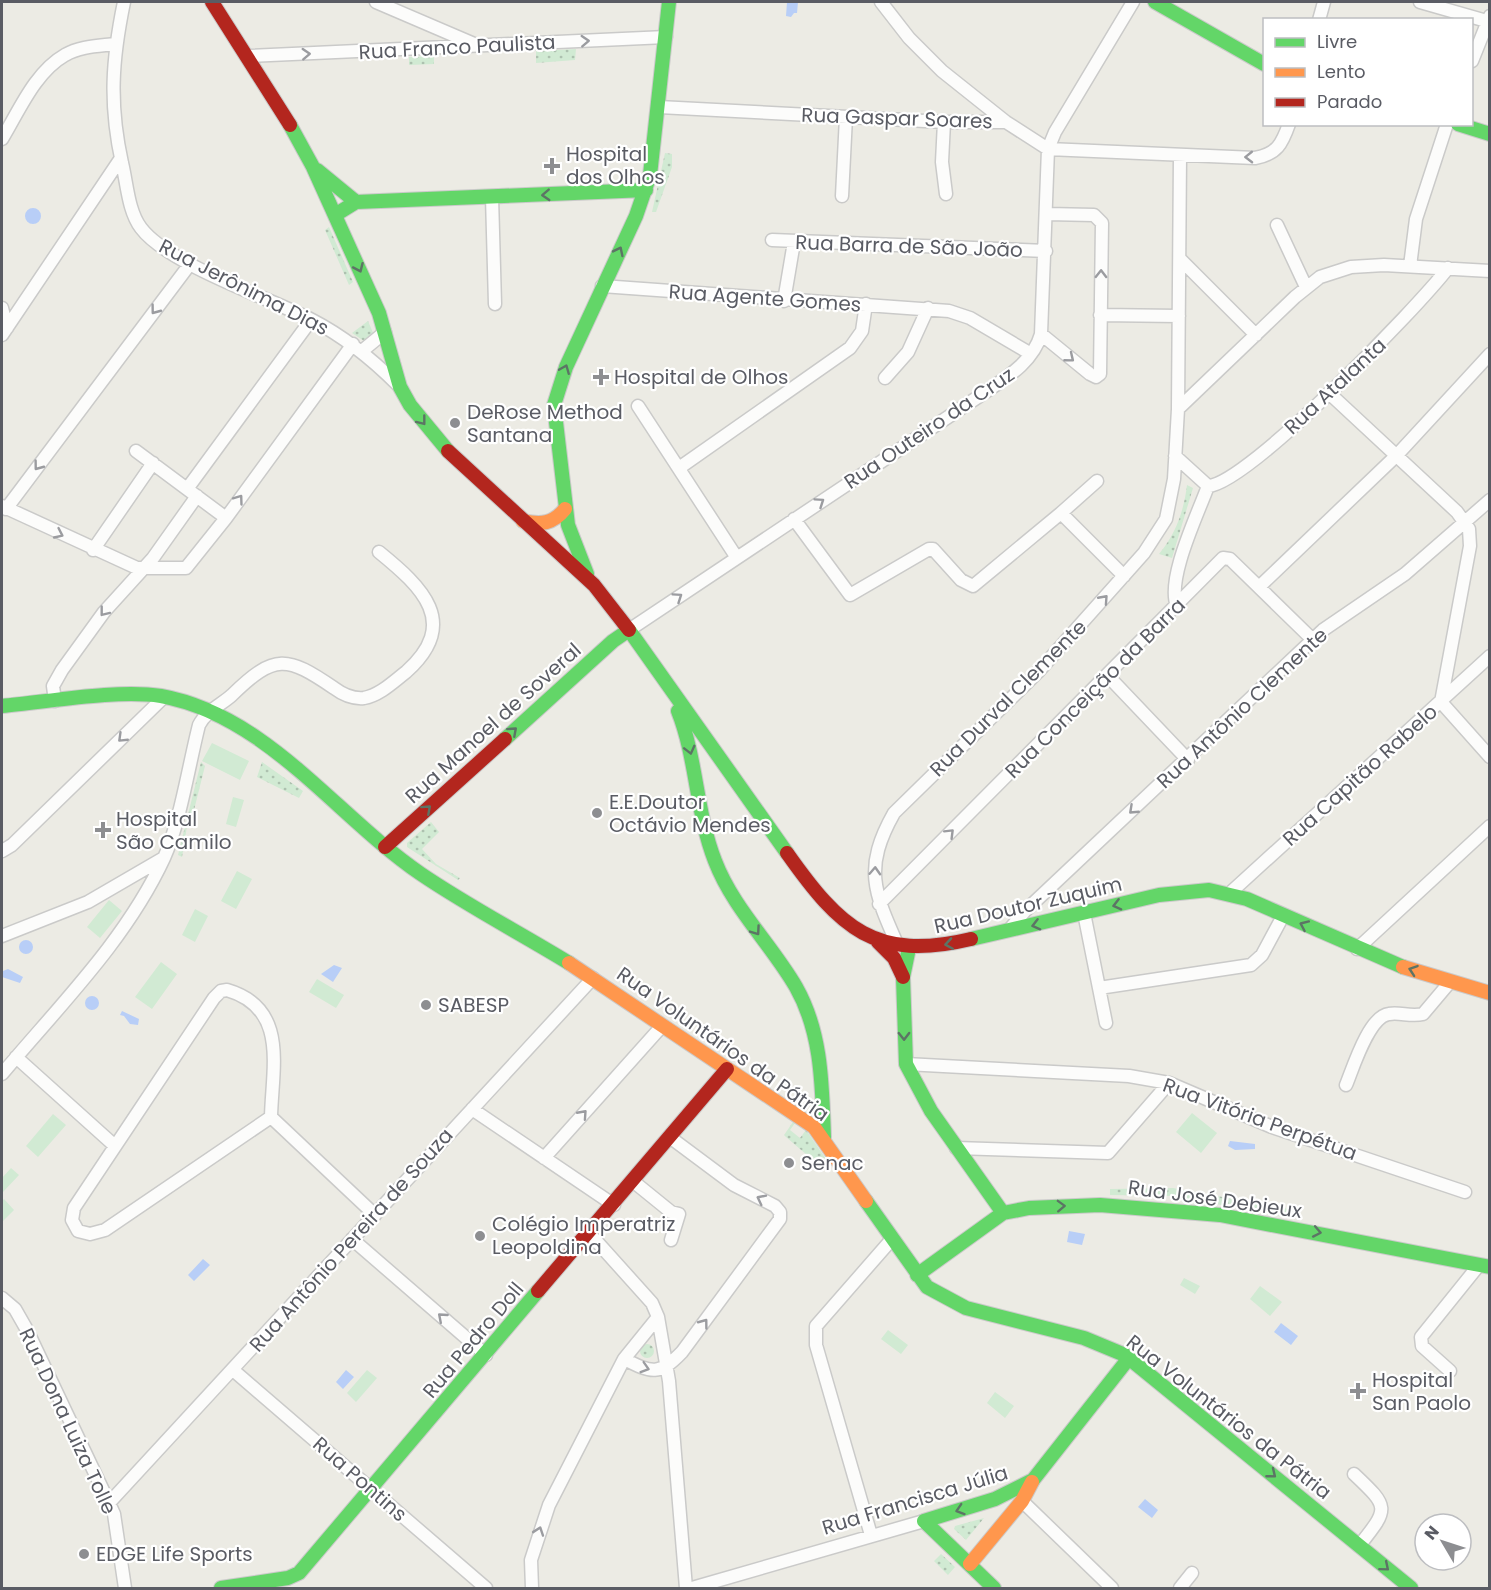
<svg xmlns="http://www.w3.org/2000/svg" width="1491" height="1590" font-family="Poppins,sans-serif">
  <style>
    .green { fill: url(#green-dots) }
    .pitch { fill: #d1ead3 }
    .water { fill: #b8cef7 }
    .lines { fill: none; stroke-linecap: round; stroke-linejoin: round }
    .street-casing { stroke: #cacac9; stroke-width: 15 }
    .fast-casing { stroke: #cbcaca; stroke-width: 16 }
    .slow-casing { stroke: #cbcaca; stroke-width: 16 }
    .jam-casing { stroke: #cbcaca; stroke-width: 16 }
    .street { stroke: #fcfcfb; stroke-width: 12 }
    .fast { stroke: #63d668; stroke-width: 14 }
    .slow { stroke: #ff974d; stroke-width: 14 }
    .jam { stroke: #b3261e; stroke-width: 14 }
    .oneway { stroke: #9b9ca0 }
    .oneway2 { stroke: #5c7465 }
    .poi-dot { fill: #8d8e91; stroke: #fff; stroke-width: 2 }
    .labels { text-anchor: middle; stroke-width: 4.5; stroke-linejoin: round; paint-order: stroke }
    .street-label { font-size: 20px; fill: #5a5c64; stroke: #fff }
    .poi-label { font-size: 20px; fill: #5a5c64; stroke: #fff; text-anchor: start }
  </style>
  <defs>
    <pattern id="green-dots" width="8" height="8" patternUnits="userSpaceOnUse" patternTransform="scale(1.5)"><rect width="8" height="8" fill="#d1ead3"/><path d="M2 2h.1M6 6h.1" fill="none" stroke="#adc1af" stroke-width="1.8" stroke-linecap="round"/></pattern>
  </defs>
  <rect width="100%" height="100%" fill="#ecebe4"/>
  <path class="green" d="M576,49L575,60L536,63V51Z
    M434,56V64L409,65V57Z
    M665,153L672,154V167L656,212H652Z
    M329,227L353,282L349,285L325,230Z
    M368,321L374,335L367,343L352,333Z
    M1187,485L1193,488L1172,558L1159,554C1176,534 1184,510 1187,485Z
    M201,762L205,766L194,810L188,820L182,857L178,855Z
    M262,762L303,791L299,798L257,777Z
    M431,822L439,832L422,849L436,864L460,878L458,880L407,847V843Z
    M793,1122L795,1123L790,1130L800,1138L806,1130L828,1162L821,1167L786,1137L784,1135Z
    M1173,1188L1289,1209L1287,1217L1172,1196L1110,1195V1189Z
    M640 1351a7 7 0 1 1 14 0a7 7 0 1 1-14 0Z
    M984,1518L966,1540L954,1529L955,1526Z
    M941,1554L955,1567L948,1575L934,1561Z"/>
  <path class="pitch" d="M212,743L249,761L240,780L202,761Z
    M233,797L244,800L236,827L226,824Z
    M237,871L252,879L236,909L221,901Z
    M109,900L122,911L100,938L87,927Z
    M195,909L208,916L195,942L182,935Z
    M161,962L177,974L152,1009L135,997Z
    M317,979L344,995L336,1008L309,992Z
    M1192,1113L1217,1133L1201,1153L1176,1132Z
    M53,1114L66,1125L38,1157L26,1146Z
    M11,1168L19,1175L3,1192L2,1178Z
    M4,1199L14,1210L2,1222V1201Z
    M1184,1278L1200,1286L1195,1294L1180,1285Z
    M1260,1286L1282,1302L1270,1316L1250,1299Z
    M888,1330L908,1345L901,1354L881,1339Z
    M367,1370L377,1378L356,1402L347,1393Z
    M995,1392L1014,1406L1005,1418L987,1403Z"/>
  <path class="water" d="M787,2H798L797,13H794L791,17L786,16Z
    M25 216a8 8 0 1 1 16 0a8 8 0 1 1-16 0Z
    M19 947a7 7 0 1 1 14 0a7 7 0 1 1-14 0Z
    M334,965L342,968L333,982L321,974Z
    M8,969L23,977L20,983L2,977L3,971Z
    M85 1003a7 7 0 1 1 14 0a7 7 0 1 1-14 0Z
    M122,1011L139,1019L138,1025L130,1024L124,1016L120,1015Z
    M1230,1141L1255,1144V1149L1235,1150L1228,1146Z
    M1069,1231L1085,1234L1082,1245L1067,1242Z
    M203,1259L210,1265L194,1281L188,1275Z
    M1281,1323L1298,1336L1291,1345L1274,1332Z
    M346,1370L354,1377L343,1389L336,1382Z
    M1145,1499L1158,1510L1152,1518L1138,1507Z"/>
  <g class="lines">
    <g class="street-casing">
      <path id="street" d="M124,2C112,60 109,104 122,163C127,183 128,211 141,228C168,264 269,298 312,320C345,337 372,359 398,385
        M376,2L474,44
        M881,2L909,38L942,71L1006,122L1048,149L1255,158C1277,154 1282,144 1289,124
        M1420,2L1490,22
        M1319,20L1324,2
        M248,56L666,37
        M1472,61L1490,16
        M659,107L944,122H1006
        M944,122L942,162L946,194
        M2,139C19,111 35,72 65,55C80,46 99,46 115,44
        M842,196L846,117
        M492,197L495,304
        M1277,225L1306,287
        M772,240L1046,251
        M1180,259L1256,335
        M1410,266L1416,219L1447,124
        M602,286L949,311L970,318L1031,354
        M784,301L794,242
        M2,308L7,328
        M1100,315L1179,316
        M1041,334L1090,374L1096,377L1100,374L1102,223L1094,215L1047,214
        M2,335L121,158
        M362,351L385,332
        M885,378L908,352L928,308
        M1329,393L1457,512L1469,529L1470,546L1441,702
        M638,406L737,558
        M1178,409L1295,297L1320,277L1351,267L1384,265L1490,271
        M136,451L226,518
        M1175,456L1208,486C1198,514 1166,579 1177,606
        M679,468L850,348L862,331L866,304
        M1208,486C1248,484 1418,307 1448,268
        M187,489L311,320
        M2,506L137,568H186L226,518L353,344
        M6,509L190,264
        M1061,513L1097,481
        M794,519L850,595L929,549H933L961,580L973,586L1061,513L1124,576
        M93,550L153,463
        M1259,587L1397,455L1490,354
        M629,630L981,395C1004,379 1033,363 1041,334L1048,149L1055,132L1133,2
        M1108,676L1188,760
        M55,701L53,686L62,670L104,612L153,558L197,496
        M1441,702L1490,757
        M2,851L12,845L164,697
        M1230,893L1490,656
        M879,904L1223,558L1230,559L1312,639
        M1084,913L1106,1023
        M1009,930L1025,911L1323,630L1405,574L1490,500
        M2,936L88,902L162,859
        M898,946C874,892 863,868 894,813L1038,672L1144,553L1166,519L1174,479L1178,409L1180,156
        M1357,949L1490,826
        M1099,988L1251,965L1262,955L1283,916
        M227,990C289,1008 272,1068 271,1117L105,1230L90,1234L78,1231L72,1220L74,1208L214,998L221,991Z
        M16,1057L115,1146
        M906,1064L1129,1076L1169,1083L1272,1127L1465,1192
        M2,1074C59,1006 126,940 164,858C180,823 189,764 199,725C206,711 221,705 232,695C275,653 287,656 334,688C342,694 353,699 364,698C380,695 393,682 406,672C461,623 422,587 379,552
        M1346,1085C1353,1068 1369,1016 1389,1014C1400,1012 1411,1017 1423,1014L1450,982
        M472,1109L614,1205
        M271,1117L375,1215
        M956,1148L1108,1153L1169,1083
        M544,1158L662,1026
        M634,1182L671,1212L679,1214L671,1240
        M590,1234L652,1303L658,1317L669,1381L686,1588
        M352,1239L486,1355
        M2,1298L15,1309L27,1330L109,1503L114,1514L125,1588
        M624,1359C652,1373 659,1376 682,1352L780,1219V1212L775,1206L734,1185L671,1138
        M233,1370L486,1588
        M1450,1371L1422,1346L1421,1337L1479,1265
        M1354,1474C1390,1508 1389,1508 1359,1546
        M1022,1501L1112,1588
        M109,1503L593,978
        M871,1535L816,1345V1326L892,1239
        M532,1588L531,1560L549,1505L624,1359L658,1317
        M692,1588L924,1521
        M1180,1588L1192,1573"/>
    </g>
    <g class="fast-casing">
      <path id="fast" d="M1155,2L1264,64
        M1458,124L1490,134
        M290,125L313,167L379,313L400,387L410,405L448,451
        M317,170L356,202
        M335,215L356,202L646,190
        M587,574L568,525L554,405L566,367L636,216L650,175L669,2
        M2,706C47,702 118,689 161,696C267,715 336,816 421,874C468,906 520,933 569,963
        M678,711C697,759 696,813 715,861C733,908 771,944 796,987C822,1033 822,1085 824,1137
        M505,739L613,641L629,630L787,853
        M971,939L1159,895L1209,890L1247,899L1403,967
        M909,948L903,977L906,1064L931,1111L1003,1213
        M866,1201L927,1287L966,1308L1084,1338L1125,1355L1411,1588
        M917,1275L1003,1213L1029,1208L1100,1205L1220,1215L1490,1267
        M924,1521L995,1499L1033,1480L1129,1358
        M924,1521L994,1588
        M221,1588L288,1578L299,1573L538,1291"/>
    </g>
    <g class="slow-casing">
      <path id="slow" d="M523,521C541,525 553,524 565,509
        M569,963L814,1127L866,1201
        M1403,967L1490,993
        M970,1564L1022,1501L1032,1482"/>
    </g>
    <g class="jam-casing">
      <path id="jam" d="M212,2L290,125
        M448,451L594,585L629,630
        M385,847L505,739
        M787,853C840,928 875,962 971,939
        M878,942L894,958L903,977
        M538,1291L727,1069"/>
    </g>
    <use href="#street" class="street"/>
    <use href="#fast" class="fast"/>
    <use href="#slow" class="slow"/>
    <use href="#jam" class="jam"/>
  </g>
  <defs><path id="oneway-chevron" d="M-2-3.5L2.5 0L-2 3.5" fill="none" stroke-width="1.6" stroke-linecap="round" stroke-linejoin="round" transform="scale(1.5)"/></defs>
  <g class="oneway">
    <use href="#oneway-chevron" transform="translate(585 41) rotate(-3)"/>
    <use href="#oneway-chevron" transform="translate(306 54) rotate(-3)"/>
    <use href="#oneway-chevron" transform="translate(1249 157) rotate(179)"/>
    <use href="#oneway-chevron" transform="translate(1101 274) rotate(-89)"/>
    <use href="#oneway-chevron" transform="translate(155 310) rotate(127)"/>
    <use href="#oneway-chevron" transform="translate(1070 358) rotate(39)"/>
    <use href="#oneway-chevron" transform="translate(38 466) rotate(127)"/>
    <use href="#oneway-chevron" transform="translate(239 499) rotate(-54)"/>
    <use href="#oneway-chevron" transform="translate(820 502) rotate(-34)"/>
    <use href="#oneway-chevron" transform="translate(59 534) rotate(25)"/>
    <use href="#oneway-chevron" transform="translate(678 597) rotate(-34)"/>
    <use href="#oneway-chevron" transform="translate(1104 599) rotate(-48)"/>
    <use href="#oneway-chevron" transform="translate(104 612) rotate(128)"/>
    <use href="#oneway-chevron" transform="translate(122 738) rotate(136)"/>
    <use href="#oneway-chevron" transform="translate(1133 810) rotate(137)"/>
    <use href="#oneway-chevron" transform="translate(950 833) rotate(-45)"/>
    <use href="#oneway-chevron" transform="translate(875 871) rotate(-87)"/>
    <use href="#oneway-chevron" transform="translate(583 1114) rotate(-48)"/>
    <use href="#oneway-chevron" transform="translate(761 1199) rotate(-153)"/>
    <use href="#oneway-chevron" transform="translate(442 1317) rotate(-139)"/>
    <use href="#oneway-chevron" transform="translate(704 1323) rotate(-53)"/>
    <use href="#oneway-chevron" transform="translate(645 1368) rotate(17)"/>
    <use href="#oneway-chevron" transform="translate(539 1531) rotate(-71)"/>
  </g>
  <g class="oneway2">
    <use href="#oneway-chevron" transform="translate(546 195) rotate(177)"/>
    <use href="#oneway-chevron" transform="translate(619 251) rotate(-64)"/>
    <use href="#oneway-chevron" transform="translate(359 268) rotate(66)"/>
    <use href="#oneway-chevron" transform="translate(565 369) rotate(-68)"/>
    <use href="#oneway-chevron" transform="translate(422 421) rotate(52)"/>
    <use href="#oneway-chevron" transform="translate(513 731) rotate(-42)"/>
    <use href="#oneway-chevron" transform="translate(690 750) rotate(76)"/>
    <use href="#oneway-chevron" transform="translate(427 809) rotate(-42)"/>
    <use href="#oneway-chevron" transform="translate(1117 905) rotate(166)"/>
    <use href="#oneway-chevron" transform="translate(1036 925) rotate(166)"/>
    <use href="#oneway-chevron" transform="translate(1304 925) rotate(-156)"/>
    <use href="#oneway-chevron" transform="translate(756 931) rotate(55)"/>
    <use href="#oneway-chevron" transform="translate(949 944) rotate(171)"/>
    <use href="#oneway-chevron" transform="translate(1413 970) rotate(-161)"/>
    <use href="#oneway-chevron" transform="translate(904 1036) rotate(89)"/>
    <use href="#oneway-chevron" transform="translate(1061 1206) rotate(-2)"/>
    <use href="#oneway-chevron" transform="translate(1317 1232) rotate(11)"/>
    <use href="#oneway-chevron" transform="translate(1272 1474) rotate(39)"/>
    <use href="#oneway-chevron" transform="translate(960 1510) rotate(162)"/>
    <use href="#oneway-chevron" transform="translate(1385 1567) rotate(40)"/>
  </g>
  <g class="poi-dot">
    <path d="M549 157h6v6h6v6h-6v6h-6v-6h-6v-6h6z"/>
    <path d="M598 368h6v6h6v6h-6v6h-6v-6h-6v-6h6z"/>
    <circle cx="455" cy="423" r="6"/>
    <circle cx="597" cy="813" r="6"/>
    <path d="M100 821h6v6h6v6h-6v6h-6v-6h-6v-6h6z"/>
    <circle cx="426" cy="1005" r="6"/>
    <circle cx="789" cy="1163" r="6"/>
    <circle cx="480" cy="1236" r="6"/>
    <path d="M1355 1382h6v6h6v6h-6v6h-6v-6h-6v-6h6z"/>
    <circle cx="84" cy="1554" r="6"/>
  </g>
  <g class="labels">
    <g class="street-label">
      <text transform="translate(457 47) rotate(-3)" y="7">Rua Franco Paulista</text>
      <text transform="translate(897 118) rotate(2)" y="7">Rua Gaspar Soares</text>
      <text transform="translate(909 246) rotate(2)" y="7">Rua Barra de São João</text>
      <text transform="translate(244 287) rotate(27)" y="7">Rua Jerônima Dias</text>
      <text transform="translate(765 298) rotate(4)" y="7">Rua Agente Gomes</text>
      <text transform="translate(1335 386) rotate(-43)" y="7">Rua Atalanta</text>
      <text transform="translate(929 428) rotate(-34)" y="7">Rua Outeiro da Cruz</text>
      <text transform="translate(1095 688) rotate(-45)" y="7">Rua Conceição da Barra</text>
      <text transform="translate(1008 698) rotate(-45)" y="7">Rua Durval Clemente</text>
      <text transform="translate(1242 708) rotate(-43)" y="7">Rua Antônio Clemente</text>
      <text transform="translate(493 723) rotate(-42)" y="7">Rua Manoel de Soveral</text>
      <text transform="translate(1360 775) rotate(-42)" y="7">Rua Capitão Rabelo</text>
      <text transform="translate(1028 905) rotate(-13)" y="7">Rua Doutor Zuquim</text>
      <text transform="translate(723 1044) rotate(35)" y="7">Rua Voluntários da Pátria</text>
      <text transform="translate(1260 1119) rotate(20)" y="7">Rua Vitória Perpétua</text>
      <text transform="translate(1215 1199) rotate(8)" y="7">Rua José Debieux</text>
      <text transform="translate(351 1240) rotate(-48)" y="7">Rua Antônio Pereira de Souza</text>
      <text transform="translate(473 1340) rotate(-50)" y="7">Rua Pedro Doll</text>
      <text transform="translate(1229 1417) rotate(38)" y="7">Rua Voluntários da Pátria</text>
      <text transform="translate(68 1421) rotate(65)" y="7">Rua Dona Luiza Tolle</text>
      <text transform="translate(360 1479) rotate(41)" y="7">Rua Pontins</text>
      <text transform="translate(915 1500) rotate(-17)" y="7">Rua Francisca Júlia</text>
    </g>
    <g class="poi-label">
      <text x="566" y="161">Hospital<tspan x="566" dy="23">dos Olhos</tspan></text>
      <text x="614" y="384">Hospital de Olhos</text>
      <text x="467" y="419">DeRose Method<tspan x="467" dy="23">Santana</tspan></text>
      <text x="609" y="809">E.E.Doutor<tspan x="609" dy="23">Octávio Mendes</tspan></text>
      <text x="116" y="826">Hospital<tspan x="116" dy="23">São Camilo</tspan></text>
      <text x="438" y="1012">SABESP</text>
      <text x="801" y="1170">Senac</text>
      <text x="492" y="1231">Colégio Imperatriz<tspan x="492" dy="23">Leopoldina</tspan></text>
      <text x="1372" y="1387">Hospital<tspan x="1372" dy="23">San Paolo</tspan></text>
      <text x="96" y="1561">EDGE Life Sports</text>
    </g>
  </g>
  <rect width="1491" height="1590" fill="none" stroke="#5a5c64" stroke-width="6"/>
  <rect x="1263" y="18" width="210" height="108" fill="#ffffff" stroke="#bdbec1" stroke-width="1.5"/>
  <rect x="1275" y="38" width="30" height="9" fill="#63d668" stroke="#bdbec1" stroke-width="1.5"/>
  <text x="1317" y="48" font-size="18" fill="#5a5c64">Livre</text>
  <rect x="1275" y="68" width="30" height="9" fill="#ff974d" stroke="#bdbec1" stroke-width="1.5"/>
  <text x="1317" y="78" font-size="18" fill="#5a5c64">Lento</text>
  <rect x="1275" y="98" width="30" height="9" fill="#b3261e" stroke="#bdbec1" stroke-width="1.5"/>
  <text x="1317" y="108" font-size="18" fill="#5a5c64">Parado</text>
  <g transform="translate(1443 1542) rotate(309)"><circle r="28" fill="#ffffff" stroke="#bdbec1" stroke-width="1.5"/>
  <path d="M0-4.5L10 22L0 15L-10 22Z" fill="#8d8e91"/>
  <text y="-9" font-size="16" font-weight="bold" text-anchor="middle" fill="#5a5c64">N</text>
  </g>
</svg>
